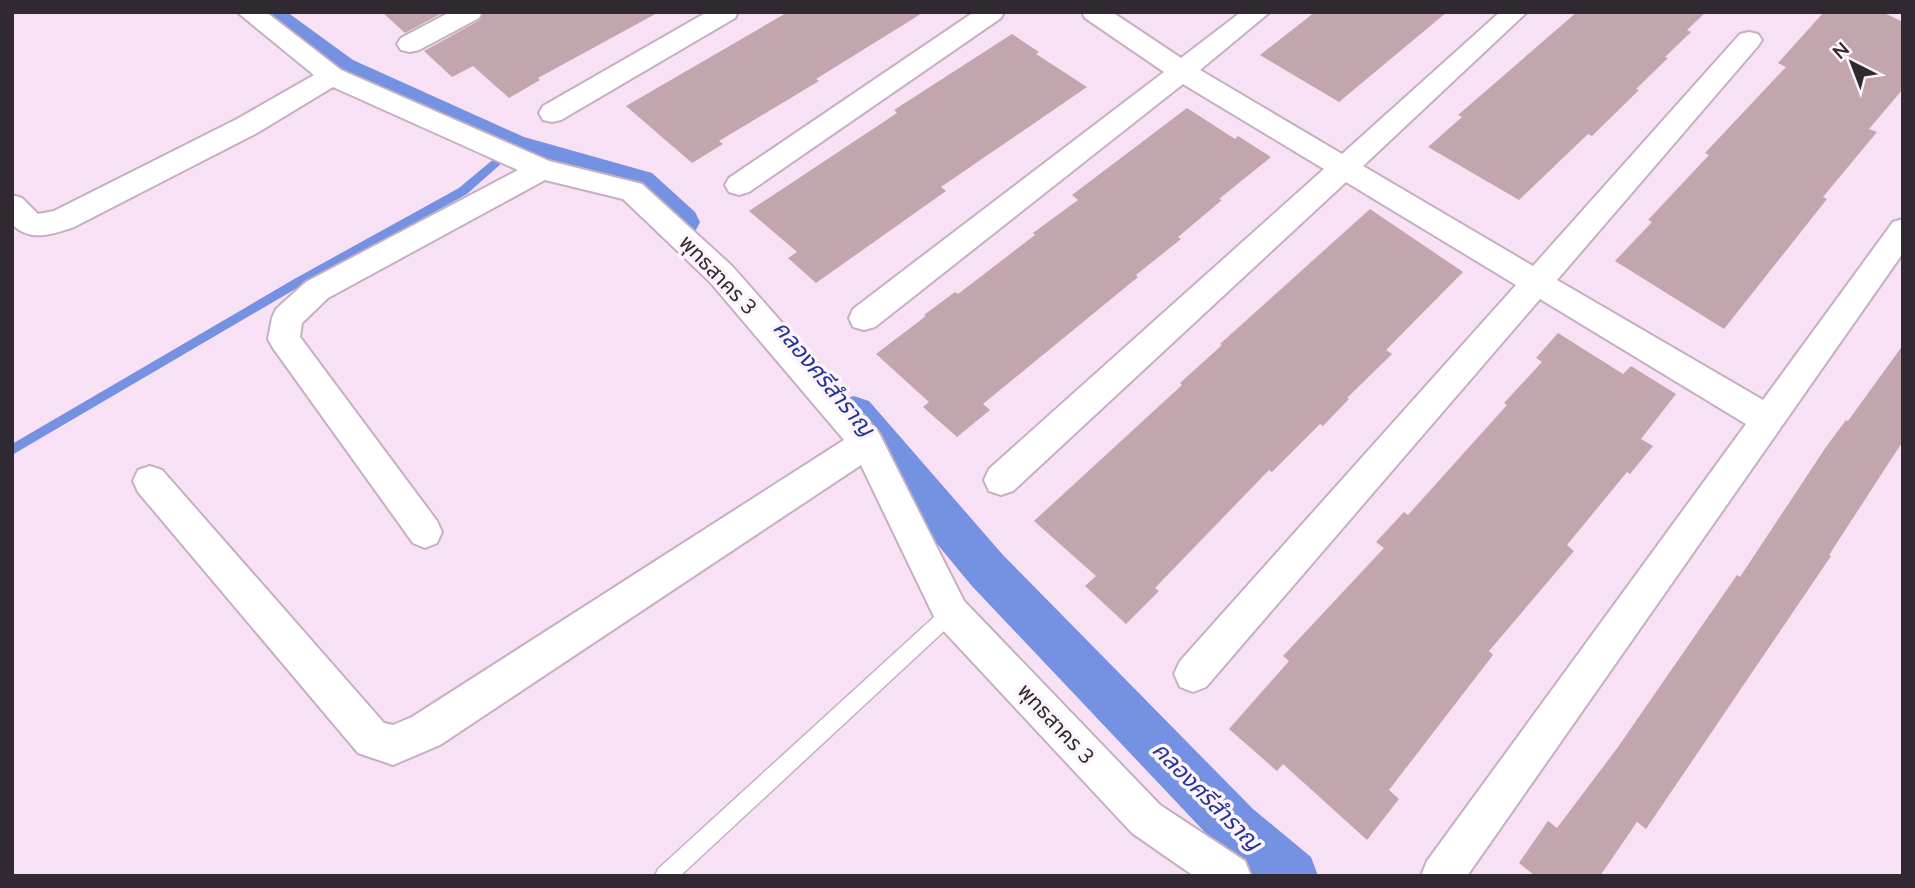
<svg xmlns="http://www.w3.org/2000/svg" width="1915" height="888" font-family="'Nunito Sans','Noto Sans Thai',sans-serif">
  <style>
    .lines { fill: none; stroke-linecap: round; stroke-linejoin: round }
    .stream { fill: #7591e2; fill-rule: evenodd }
    .canal { fill: #7591e2; fill-rule: evenodd }
    .building { fill: #c3a5ad }
    .service-casing { stroke: #c5afc3; stroke-width: 3 }
    .minor-casing { stroke: #c5afc3; stroke-width: 4 }
    .service { fill: #fff; fill-rule: evenodd }
    .minor { fill: #fff; fill-rule: evenodd }
    .labels { text-anchor: middle; stroke-width: 7; stroke-linejoin: round; paint-order: stroke }
    .street-label { font-size: 21px; fill: #312931; stroke: #fcf3fb }
    .water-label { font-size: 23px; font-style: italic; fill: #223794; stroke: #fcf3fb }
  </style>
  <rect width="100%" height="100%" fill="#f8e1f5"/>
  <g class="lines">
    <path class="stream" d="M508,147L513,151L512,154L467,194L304,284L12,455V444L296,278L459,188Z"/>
    <path class="canal" d="M250,12H287L353,60L524,137L652,173L695,212L700,222L695,232L682,236L669,232L627,191L501,155L329,76L255,19Z
      M854,396L869,401L1003,555L1253,809L1311,857L1318,876H1252L1217,845L971,585L839,425L833,413L839,401Z"/>
  </g>
  <path class="building" d="M382,12H444L405,33Z
    M484,12H659L538,78L540,80L509,98L473,66L452,77L424,51L480,20Z
    M788,12H924L816,79L819,81L719,141L723,144L692,163L626,106Z
    M1315,12H1447L1339,102L1260,55Z
    M1577,12H1706L1687,30L1691,32L1665,57L1668,58L1636,89L1639,90L1592,136L1588,134L1519,200L1428,147L1462,117L1458,115Z
    M1824,12H1882L1903,22V89L1869,129L1877,132L1823,197L1827,199L1724,329L1615,261L1652,222L1648,220L1709,155L1705,153L1786,67L1778,63Z
    M1012,34L1039,52L1036,54L1087,87L941,187L946,191L816,283L788,258L797,252L749,211L897,113L894,110Z
    M1187,108L1235,139L1238,136L1271,157L1219,199L1222,200L1178,237L1181,239L1136,275L1138,277L983,404L990,410L957,437L923,407L929,402L876,354L926,316L924,315L955,292L958,294L1035,235L1033,233L1078,200L1072,195Z
    M1370,209L1463,272L1386,350L1392,354L1347,398L1349,399L1323,426L1320,424L1272,472L1269,470L1155,588L1159,591L1126,624L1085,586L1096,576L1034,521L1182,385L1180,383L1222,345L1220,344Z
    M1558,333L1623,374L1631,366L1676,394L1641,439L1653,446L1630,474L1627,472L1567,545L1574,551L1489,651L1493,655L1389,790L1399,799L1367,840L1283,764L1277,771L1229,729L1289,661L1283,656L1384,548L1376,542L1404,512L1408,515L1507,405L1504,403L1542,362L1536,358Z
    M1903,345V441L1829,555L1831,556L1646,829L1637,822L1600,876H1535L1519,863L1548,821L1557,828L1618,747L1737,575L1740,577L1826,447L1846,420L1848,421Z"/>
  <g class="lines">
    <g class="service-casing">
      <path id="service" d="M951,605L957,607L960,613L957,619L680,876H655L658,869L945,607Z"/>
    </g>
    <g class="minor-casing">
      <path id="minor" d="M237,12H266L341,70L549,161L642,184L732,266L879,433L964,601L1160,805L1245,861L1251,876H1194L1132,833L938,625L861,465L440,745L393,765L358,753L138,492L133,481L138,470L150,466L162,470L384,723L393,725L412,717L844,440L710,282L623,199L545,180L328,298L302,323L300,337L437,521L442,532L437,543L425,548L413,543L273,348L268,339L272,318L276,309L306,282L518,170L333,87L257,133L74,227C53,234 30,243 12,224V195L22,198L38,214L54,211L237,119L314,75Z
        M450,12H482L479,18L419,50L410,52L401,50L397,44L401,38Z
        M707,12H738L735,18L561,120L552,122L543,120L539,113L543,106Z
        M974,12H1004L1001,18L749,192L739,195L729,192L725,185L729,178Z
        M1082,12H1112L1181,58L1241,12H1270L1200,70L1342,154L1500,12H1527L1363,166L1533,266L1740,34L1749,32L1758,34L1762,40L1758,46L1557,280L1763,400L1893,222L1903,219V253L1467,876H1421L1427,861L1746,424L1540,299L1206,687L1193,692L1180,687L1174,674L1180,661L1516,285L1346,182L1013,491L1001,495L989,491L984,480L989,469L1324,169L1183,84L875,327L864,330L853,327L849,318L853,309L1164,72L1085,18Z"/>
    </g>
    <use href="#service" class="service"/>
    <use href="#minor" class="minor"/>
  </g>
  <g class="labels">
    <g class="street-label">
      <text transform="translate(718 275) rotate(46)" y="7">พุทธสาคร 3</text>
      <text transform="translate(1056 724) rotate(47)" y="7">พุทธสาคร 3</text>
    </g>
    <g class="water-label">
      <text transform="translate(824 378) rotate(50)" y="8">คลองศรีสำราญ</text>
      <text transform="translate(1207 796) rotate(45)" y="8">คลองศรีสำราญ</text>
    </g>
  </g>
  <rect width="1915" height="888" fill="none" stroke="#312931" stroke-width="28"/>
  <g transform="translate(1852 63) rotate(318)" stroke="#fcf3fb" stroke-width="5" paint-order="stroke">
  <path d="M0-5L12 26L0 18L-12 26Z" fill="#312931"/>
  <text y="-10" font-size="19" font-weight="bold" text-anchor="middle" fill="#312931">N</text>
  </g>
</svg>
